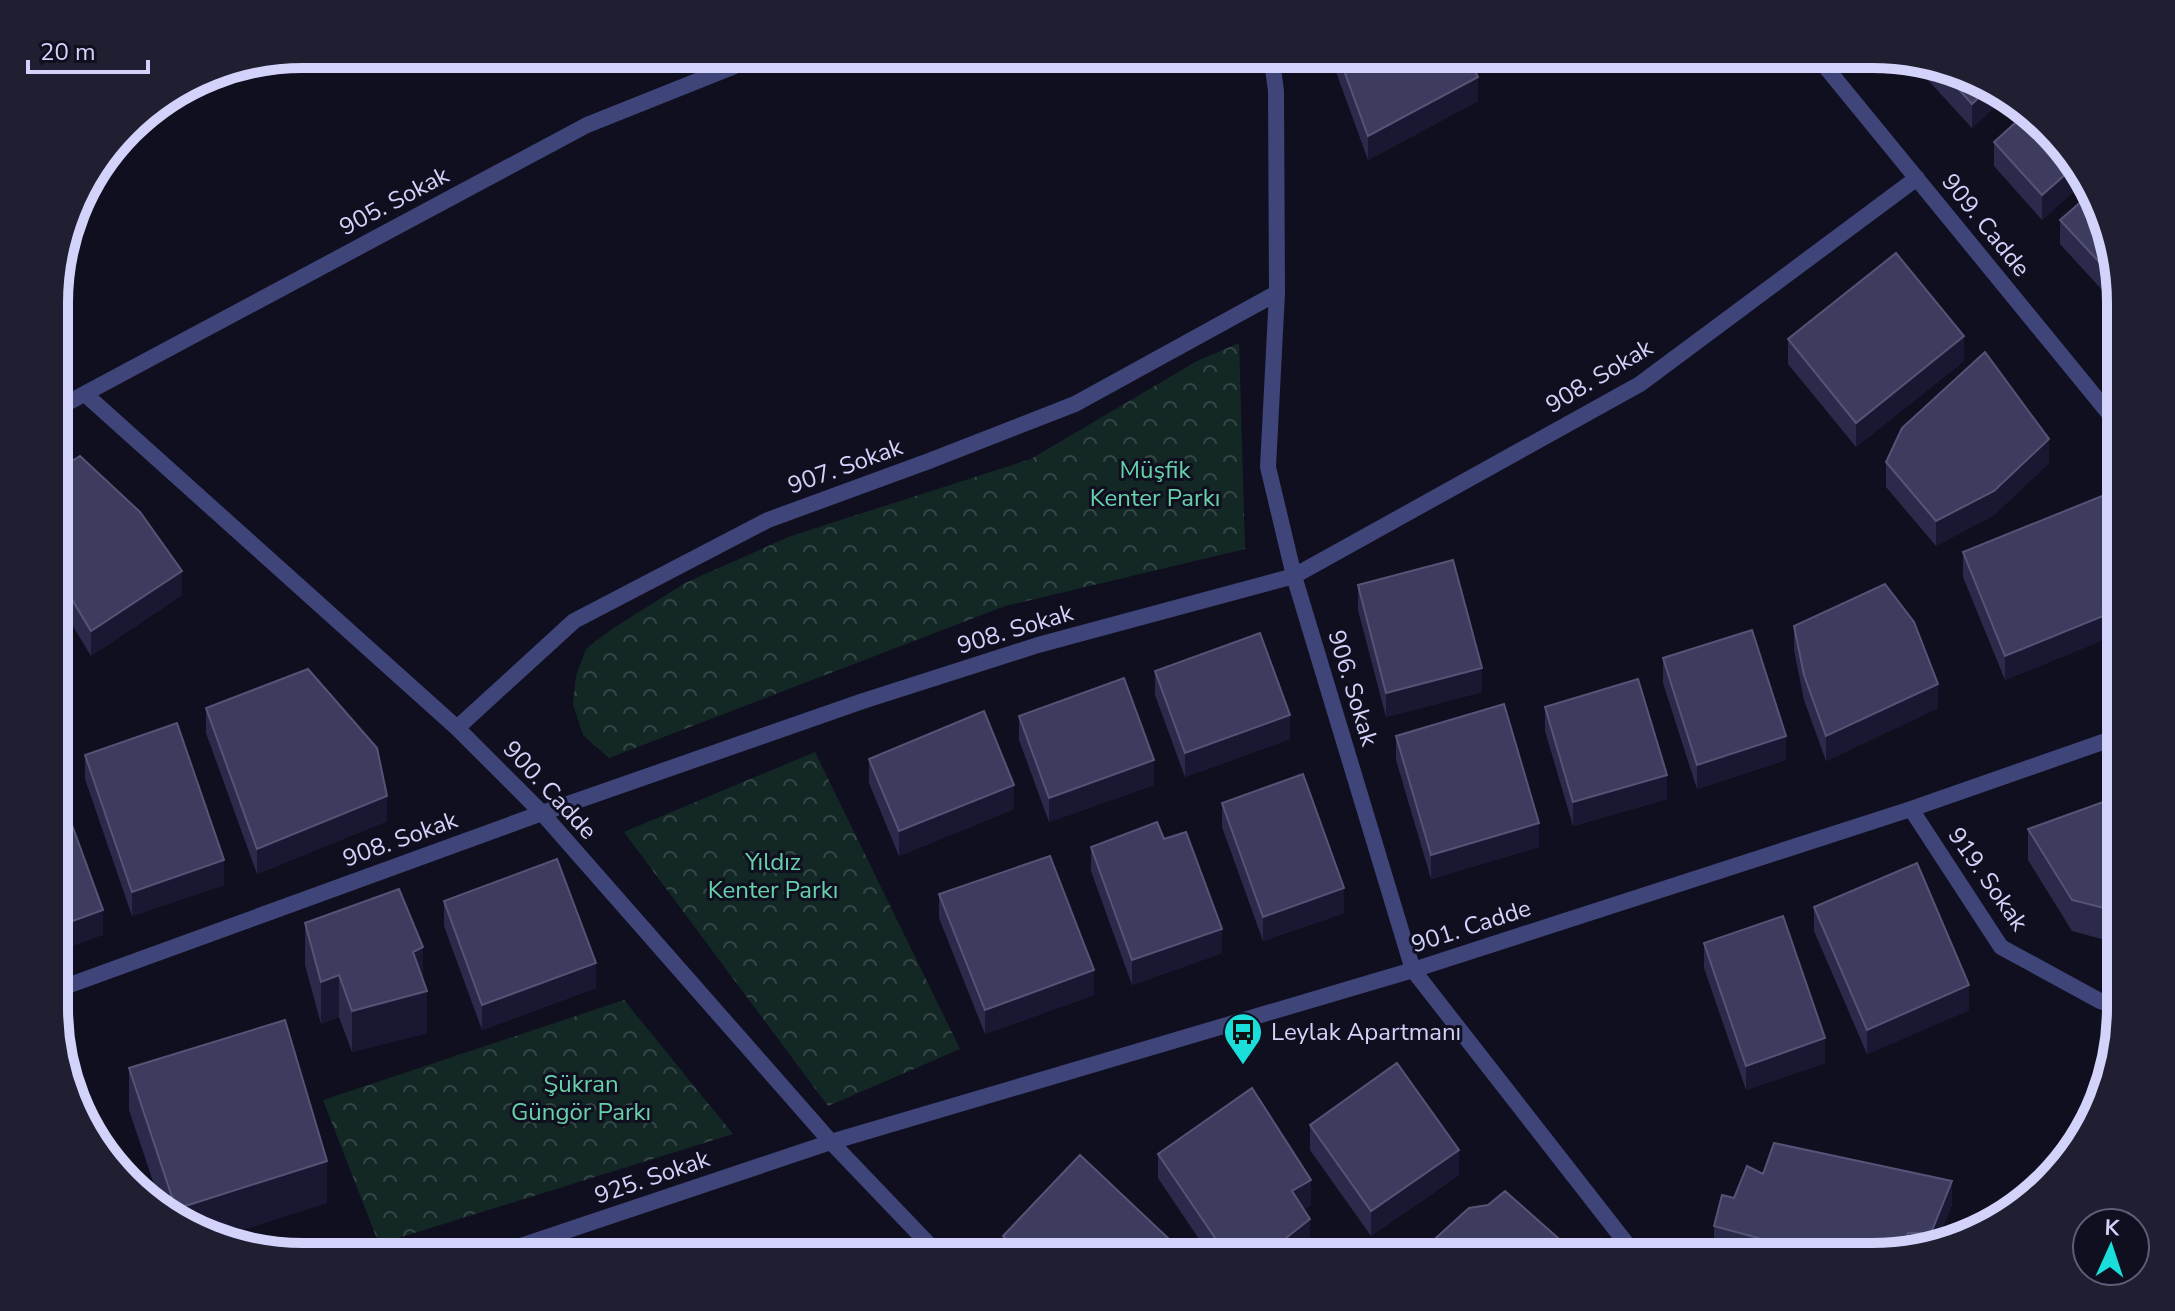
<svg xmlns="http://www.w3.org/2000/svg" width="2175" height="1311" font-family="'Nunito Sans',sans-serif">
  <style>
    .park { fill: url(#park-crowns) }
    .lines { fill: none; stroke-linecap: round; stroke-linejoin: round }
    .minor { stroke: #3f4479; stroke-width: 16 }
    .wall { fill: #2c2a4b }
    .shaded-wall { fill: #1a1732 }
    .building { fill: #3e3c5e; stroke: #555376; stroke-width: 2 }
    .labels { text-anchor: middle; stroke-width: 6; stroke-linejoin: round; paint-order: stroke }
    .street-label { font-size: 24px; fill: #d2d2fa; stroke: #100f1f }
    .park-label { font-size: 24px; fill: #67d1aa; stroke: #100f1f }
    .poi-label { font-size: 24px; fill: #d2d2fa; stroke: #100f1f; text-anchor: start }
    .rim { fill: none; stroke: #d2d2fa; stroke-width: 10 }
  </style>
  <defs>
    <pattern id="park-crowns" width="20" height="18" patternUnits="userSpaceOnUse" patternTransform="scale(2)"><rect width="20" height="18" fill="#132825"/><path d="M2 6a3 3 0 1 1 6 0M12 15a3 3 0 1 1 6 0" fill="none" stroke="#344646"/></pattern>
  </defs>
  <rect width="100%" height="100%" fill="#100f1f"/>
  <path class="park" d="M1239,343L1245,549L1005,606L609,758L583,735L573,704L576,676L586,649L612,629L685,583L791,536L1031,459L1197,361Z
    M815,752L960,1049L828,1106L624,832Z
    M624,1000L733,1134L379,1244L323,1100Z"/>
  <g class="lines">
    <path class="minor" d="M1271,54L1276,91L1277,293L1268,467L1294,576L1413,970L1637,1257
      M1815,54L2120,427
      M85,394L457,728L542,813L831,1142L941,1257
      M56,409L587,125L765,54
      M457,728L574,621L768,520L929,461L1075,404L1277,293
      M1911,809L2001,947L2100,1001L2120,1008
      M56,990L542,813L863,701L1038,645L1294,576L1640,384L1917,178
      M488,1257L831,1142L1413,970L1911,809L2120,736"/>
  </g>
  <path class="wall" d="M1336,54H1467L1478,101L1368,160L1336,72Z
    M1914,65L1997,88L2006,97L1972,128Z
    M1994,142L2087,178L2088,179L2042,220L1994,166Z
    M2092,192L2120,286V297L2114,303L2060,244V220Z
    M1788,339L1964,361L1856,447L1788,364Z
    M1886,462L2049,463L1994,515L1936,546L1886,487Z
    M56,471L182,595L91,656L56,598Z
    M2120,497V633L2005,680L1963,577V552Z
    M1358,585L1482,692L1386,717L1358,610Z
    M1794,626L1938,708L1826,761L1804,700L1794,650Z
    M1663,658L1786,760L1697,789L1663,683Z
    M1155,671L1290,739L1185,777L1155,695Z
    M1545,707L1667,799L1573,826L1545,731Z
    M206,708L387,821L257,874L206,733Z
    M1019,716L1154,785L1049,822L1019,740Z
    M1396,736L1539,847L1431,879L1396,760Z
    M85,755L224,885L132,916L85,779Z
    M869,759L1014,809L899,856L869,783Z
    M2120,796V944L2072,931L2028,860V829Z
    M1222,803L1344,913L1263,941L1222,827Z
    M1164,839L1222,953L1132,985L1091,871V847Z
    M939,894L1094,995L985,1034L939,918Z
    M444,901L596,988L482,1030L444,926Z
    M1814,907L1969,1010L1867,1054L1814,931Z
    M305,923L423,980L427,1033L352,1052L339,1017L321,1024L305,965Z
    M1704,943L1825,1063L1746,1090L1704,968Z
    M129,1068L327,1203L178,1223L162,1208L129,1110Z
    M1310,1125L1459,1175L1371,1236L1310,1150Z
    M1158,1154L1311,1205L1304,1209L1310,1243L1293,1257H1211L1158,1178Z
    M1763,1174L1952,1205L1937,1241L1888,1256L1735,1257L1714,1251V1226L1734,1198Z
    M1003,1236L1188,1257H1003Z"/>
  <path class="shaded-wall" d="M1478,77V101L1368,160V136Z
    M1991,86L1997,88L2006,97L1972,128V104Z
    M2075,166L2088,179L2042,220V195Z
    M2117,275L2120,286V297L2114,303V278Z
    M1964,336V361L1856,447V423Z
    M2049,439V463L1994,515L1936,546V521Z
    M182,571V595L91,656V631Z
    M2120,609V633L2005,680V656Z
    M1482,668V692L1386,717V693Z
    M1938,684V708L1826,761V736Z
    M1290,715V739L1185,777V753Z
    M1786,736V760L1697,789V765Z
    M1154,760V785L1049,822V798Z
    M1667,775V799L1573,826V802Z
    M1014,785V809L899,856V831Z
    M387,796V821L257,874V849Z
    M1539,823V847L1431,879V855Z
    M224,860V885L132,916V892Z
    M1344,888V913L1263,941V917Z
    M103,910V935L56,952V927Z
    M1222,929V953L1132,985V960Z
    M423,947V989L413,952Z
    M596,963V988L482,1030V1005Z
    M1094,970V995L985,1034V1010Z
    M339,975V1017L321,1024V982Z
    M1969,985V1010L1867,1054V1030Z
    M427,991V1033L352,1052V1011Z
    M1825,1038V1063L1746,1090V1066Z
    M1459,1150V1175L1371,1236V1211Z
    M327,1161V1203L224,1236L178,1223L176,1222V1209Z
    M1311,1180V1205L1292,1216V1191Z
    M1952,1181V1205L1937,1241L1931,1243V1233Z
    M1310,1219V1243L1293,1257H1262Z
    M1908,1233V1250L1902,1252Z"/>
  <path class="building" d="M1338,54H1467L1478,77L1368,136Z
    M1944,73L1991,86L1972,104Z
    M2024,115L2075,166L2042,195L1994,142Z
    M2092,192L2117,275L2114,278L2060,220Z
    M1896,253L1964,336L1856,423L1788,339Z
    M1985,352L2049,439L1994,491L1936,521L1886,462L1902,428Z
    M80,456L140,512L182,571L91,631L56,573V471Z
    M2117,490L2120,497V609L2005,656L1963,552Z
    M1453,560L1482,668L1386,693L1358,585Z
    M1885,584L1914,622L1938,684L1826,736L1804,675L1794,626Z
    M1752,630L1786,736L1697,765L1663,658Z
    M1260,633L1290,715L1185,753L1155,671Z
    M308,669L377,748L387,796L257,849L206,708Z
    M1124,678L1154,760L1049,798L1019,716Z
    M1638,679L1667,775L1573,802L1545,707Z
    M1504,704L1539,823L1431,855L1396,736Z
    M984,711L1014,785L899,831L869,759Z
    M177,723L224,860L132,892L85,755Z
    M1303,774L1344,888L1263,917L1222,803Z
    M56,781L103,910L56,927Z
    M2120,796V912L2072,900L2028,829Z
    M1157,822L1164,839L1186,832L1222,929L1132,960L1091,847Z
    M1050,856L1094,970L985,1010L939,894Z
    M557,859L596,963L482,1005L444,901Z
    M1917,863L1969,985L1867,1030L1814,907Z
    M399,889L423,947L413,952L427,991L352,1011L339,975L321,982L305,923Z
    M1783,916L1825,1038L1746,1066L1704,943Z
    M285,1020L327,1161L176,1209L129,1068Z
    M1397,1063L1459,1150L1371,1211L1310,1125Z
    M1252,1088L1311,1180L1292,1191L1310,1219L1262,1257H1228L1158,1154Z
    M1774,1143L1952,1181L1931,1233H1908L1902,1252L1888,1256H1824L1714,1226L1722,1195L1734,1198L1747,1166L1763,1174Z
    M1080,1155L1188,1257H1025L1003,1236Z
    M1505,1191L1576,1254L1572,1257H1426V1247L1469,1208L1488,1205Z
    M2014,1194L2024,1196L2011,1210Z"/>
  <defs>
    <g id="bus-pin" transform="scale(2)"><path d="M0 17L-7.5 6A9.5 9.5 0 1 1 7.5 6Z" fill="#1adeda" stroke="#100f1f"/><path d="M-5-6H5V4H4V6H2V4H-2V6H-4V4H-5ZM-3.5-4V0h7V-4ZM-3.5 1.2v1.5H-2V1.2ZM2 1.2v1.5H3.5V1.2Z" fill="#111"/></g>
  </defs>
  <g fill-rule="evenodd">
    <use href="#bus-pin" x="1243" y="1032"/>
  </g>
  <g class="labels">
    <g class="street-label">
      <text transform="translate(394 201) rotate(-28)" y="8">905. Sokak</text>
      <text transform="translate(1986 225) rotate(51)" y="8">909. Cadde</text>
      <text transform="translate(1599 376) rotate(-31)" y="8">908. Sokak</text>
      <text transform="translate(845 466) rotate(-20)" y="8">907. Sokak</text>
      <text transform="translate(1015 629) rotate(-17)" y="8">908. Sokak</text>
      <text transform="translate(1353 688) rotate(73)" y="8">906. Sokak</text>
      <text transform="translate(550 790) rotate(47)" y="8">900. Cadde</text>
      <text transform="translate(400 839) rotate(-20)" y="8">908. Sokak</text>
      <text transform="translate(1988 879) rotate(55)" y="8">919. Sokak</text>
      <text transform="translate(1471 926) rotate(-18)" y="8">901. Cadde</text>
      <text transform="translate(652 1177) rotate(-19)" y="8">925. Sokak</text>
    </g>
    <g class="park-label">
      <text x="1155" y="478">Müşfik<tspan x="1155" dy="28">Kenter Parkı</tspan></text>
      <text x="773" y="870">Yıldız<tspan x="773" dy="28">Kenter Parkı</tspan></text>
      <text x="581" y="1092">Şükran<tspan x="581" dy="28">Güngör Parkı</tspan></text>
    </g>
    <g class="poi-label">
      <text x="1271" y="1040">Leylak Apartmanı</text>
    </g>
  </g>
  <path d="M0 0H2175V1311H0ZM303 68H1872A235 235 0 0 1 2107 303V1008A235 235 0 0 1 1872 1243H303A235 235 0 0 1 68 1008V303A235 235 0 0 1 303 68Z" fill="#201f31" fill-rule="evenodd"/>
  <path class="rim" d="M303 68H1872A235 235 0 0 1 2107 303V1008A235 235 0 0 1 1872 1243H303A235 235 0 0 1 68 1008V303A235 235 0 0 1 303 68Z"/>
  <g transform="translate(2111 1247) rotate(3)"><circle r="38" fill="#100f1f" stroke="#5e5d77" stroke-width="2"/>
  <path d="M0-6L14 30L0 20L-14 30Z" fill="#1adeda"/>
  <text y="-12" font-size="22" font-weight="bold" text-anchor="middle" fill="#d2d2fa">K</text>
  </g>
  <path d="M28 60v12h120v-12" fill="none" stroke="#d2d2fa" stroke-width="4"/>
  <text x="40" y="60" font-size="24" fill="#d2d2fa" stroke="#100f1f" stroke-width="6" paint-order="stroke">20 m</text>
</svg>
